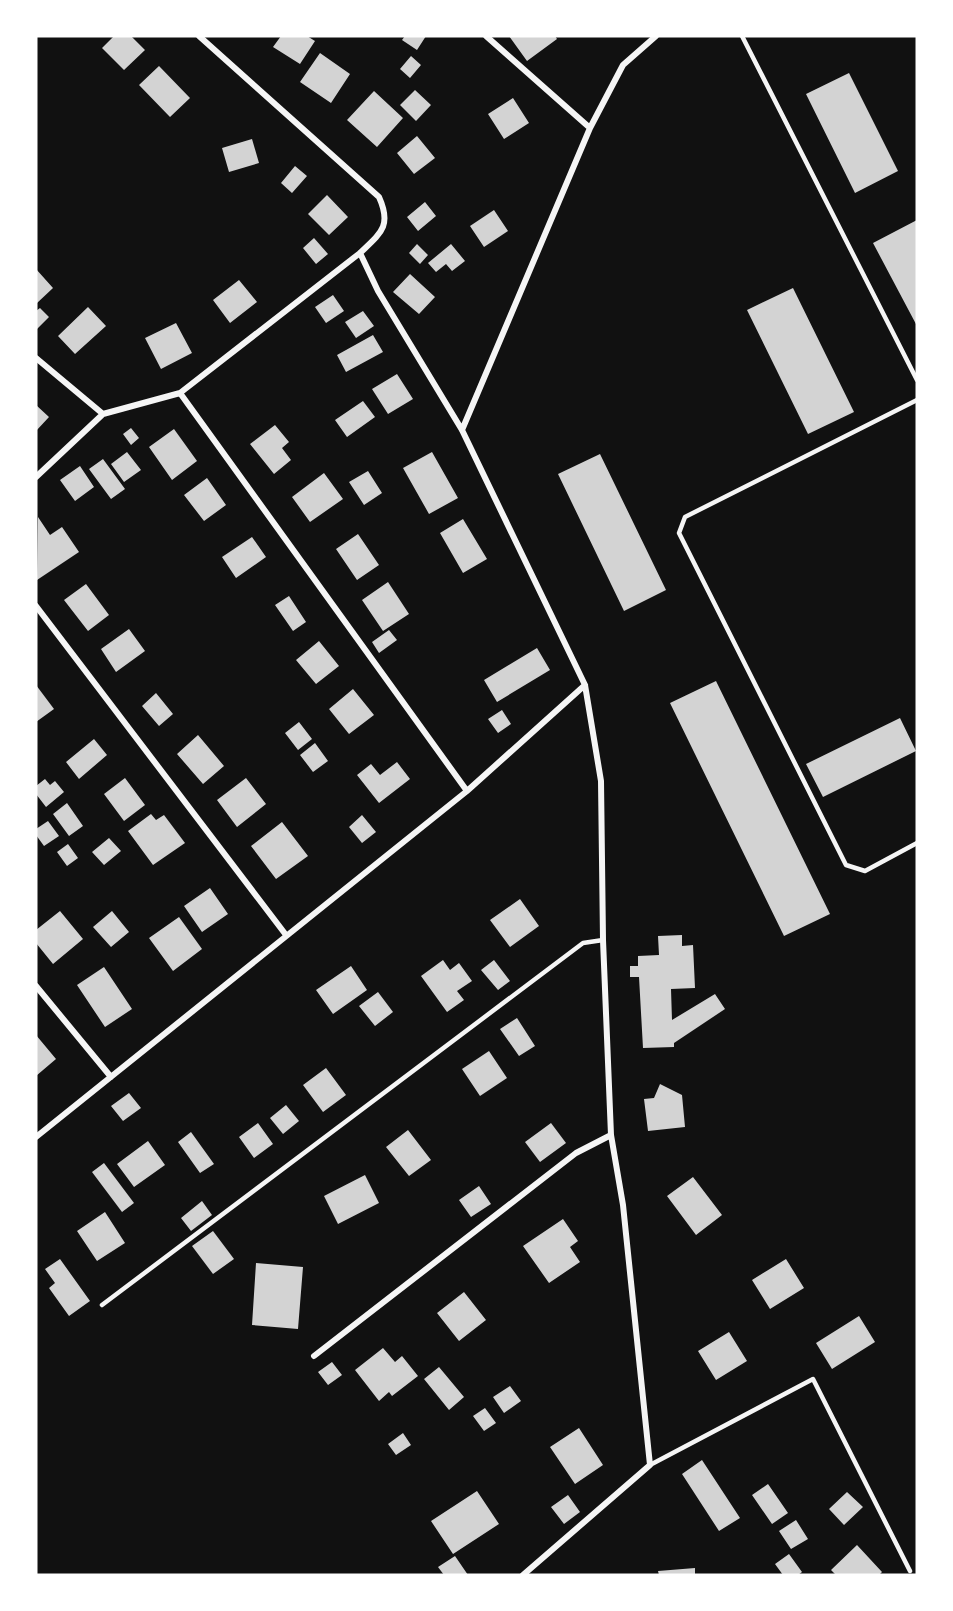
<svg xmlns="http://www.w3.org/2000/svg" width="953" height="1611" font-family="'Alegreya Sans',sans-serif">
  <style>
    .building { fill: #d3d3d3 }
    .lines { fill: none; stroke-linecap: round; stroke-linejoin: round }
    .service { stroke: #f5f5f5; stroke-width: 4.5 }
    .minor { stroke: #f5f5f5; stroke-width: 6 }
  </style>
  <rect width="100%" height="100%" fill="#111"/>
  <path class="building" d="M114,36H131L145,50L124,70L102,48Z
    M281,36H307L315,41L300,64L273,47Z
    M405,36H426L417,50L402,40Z
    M509,36H555L557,39L527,61Z
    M320,53L350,74L331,103L300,82Z
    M411,56L421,65L410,78L400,69Z
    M159,66L190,98L170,117L139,85Z
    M849,73L898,171L855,193L806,94Z
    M415,90L431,105L416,121L400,105Z
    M374,91L403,118L377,147L347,120Z
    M513,98L529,123L504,139L488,114Z
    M417,136L435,158L414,174L397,153Z
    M252,139L259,163L229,172L222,148Z
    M295,166L307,176L292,193L281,183Z
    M327,195L348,217L329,235L308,214Z
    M425,202L436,216L418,231L407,217Z
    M494,210L508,231L484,247L470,226Z
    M917,220V326L873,243Z
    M314,238L328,254L316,264L303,248Z
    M417,244L428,255L420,264L409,253Z
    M451,244L465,261L452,271L446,264L436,272L428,263Z
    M36,269L53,288L36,304Z
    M410,274L435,297L419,314L393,292Z
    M239,280L257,302L230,323L213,300Z
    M793,288L854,412L808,434L747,310Z
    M333,295L344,311L326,323L315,307Z
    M88,307L106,326L75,354L58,336Z
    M40,308L49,317L36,330V311Z
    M363,311L374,326L356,338L345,322Z
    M176,323L192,353L161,369L145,338Z
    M373,335L383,352L346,372L337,355Z
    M397,374L413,399L388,414L372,389Z
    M363,401L375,417L347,437L335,420Z
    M36,405L49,417L36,431Z
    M275,425L289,442L282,448L291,460L274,474L250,444Z
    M131,428L139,438L131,445L123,434Z
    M174,429L197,461L172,480L149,447Z
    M127,452L141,470L124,482L111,464Z
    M432,452L458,498L429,514L403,468Z
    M600,454L666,590L624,611L558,474Z
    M103,459L125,489L111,499L89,469Z
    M80,466L94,487L75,501L60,480Z
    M368,471L382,493L364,505L349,482Z
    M324,473L343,499L310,522L292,497Z
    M207,478L226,505L204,521L184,495Z
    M38,517L50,535L62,527L79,552L37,580Z
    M463,519L487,559L463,573L440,533Z
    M358,534L379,565L357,580L336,549Z
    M252,537L266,557L236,578L222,557Z
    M388,582L409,614L383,631L362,600Z
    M86,584L109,615L88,631L64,600Z
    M289,596L306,622L293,631L275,605Z
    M129,629L145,651L116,672L101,649Z
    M389,630L397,640L379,653L372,642Z
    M319,641L339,666L316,684L296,660Z
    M537,648L550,670L497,702L484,680Z
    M716,681L830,914L784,936L670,703Z
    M36,685L54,709L36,722Z
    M353,689L374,715L349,734L329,709Z
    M156,693L173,714L159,726L142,706Z
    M502,710L511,724L498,733L488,719Z
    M900,718L916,751L823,797L806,764Z
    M299,722L312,739L298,750L285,733Z
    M198,735L224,766L203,784L177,754Z
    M94,739L107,755L79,779L66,762Z
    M315,743L328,761L313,772L300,755Z
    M397,762L410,779L379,803L357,775L371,764L380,775Z
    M125,778L145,805L124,821L104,794Z
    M246,778L266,804L237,827L217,800Z
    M45,779L50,785L55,781L64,792L46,807L36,794V786Z
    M67,803L83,826L69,836L53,814Z
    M151,814L156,820L164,815L185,843L153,865L128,831Z
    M362,815L376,832L362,843L349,827Z
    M48,821L59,836L44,846L36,835V829Z
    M282,822L308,856L276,879L251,846Z
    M109,838L121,851L104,865L92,852Z
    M68,844L78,858L67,866L57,852Z
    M210,888L228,914L202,932L184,906Z
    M520,899L539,926L510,947L490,920Z
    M60,911L83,939L53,964L36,943V930Z
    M112,911L129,932L111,947L93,927Z
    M179,917L202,949L173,971L149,938Z
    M682,935V946L693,945L695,988L671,989L672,1020L715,994L725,1009L674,1043V1047L643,1048L639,977H630V966H638V956L659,955L658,936Z
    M443,960L450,970L459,963L472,981L457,991L464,1000L447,1012L421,976Z
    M494,960L510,981L498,990L481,970Z
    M351,966L367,990L333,1014L316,990Z
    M104,967L132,1009L105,1027L77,985Z
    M378,992L393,1012L375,1026L359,1006Z
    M517,1018L535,1046L519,1056L500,1029Z
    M36,1035L56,1059L36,1076Z
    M489,1051L507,1078L480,1096L462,1069Z
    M326,1068L346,1095L323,1112L303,1085Z
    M660,1084L682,1095L685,1127L648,1131L644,1099L654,1098Z
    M129,1093L141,1108L123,1121L111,1106Z
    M286,1105L299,1121L283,1134L270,1118Z
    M258,1123L273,1144L254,1158L239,1137Z
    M551,1123L566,1143L540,1162L525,1142Z
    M408,1130L431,1160L409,1176L386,1147Z
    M191,1132L214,1164L200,1173L178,1142Z
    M148,1141L165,1165L134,1187L117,1164Z
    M104,1163L134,1203L122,1212L92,1172Z
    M365,1175L379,1203L338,1224L324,1196Z
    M693,1177L722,1215L696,1235L667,1196Z
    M479,1186L491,1204L471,1217L459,1200Z
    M202,1201L212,1215L191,1231L181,1218Z
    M105,1212L125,1243L97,1261L77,1231Z
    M563,1219L578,1241L570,1247L580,1262L549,1283L523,1246Z
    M213,1231L234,1259L213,1274L192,1246Z
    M60,1259L90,1301L69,1316L49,1288L55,1283L45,1269Z
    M786,1259L804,1288L770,1309L752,1280Z
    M256,1263L303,1267L298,1329L252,1325Z
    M464,1292L486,1320L459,1341L437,1313Z
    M859,1316L875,1342L832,1369L816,1343Z
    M729,1332L747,1361L716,1380L698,1351Z
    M383,1348L395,1362L402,1356L418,1376L392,1396L389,1392L379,1401L355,1370Z
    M332,1362L342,1375L328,1385L318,1372Z
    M439,1367L464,1397L449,1410L424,1379Z
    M510,1386L521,1401L504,1413L493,1397Z
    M485,1408L496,1423L484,1431L473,1416Z
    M579,1428L603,1465L575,1484L550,1447Z
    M403,1433L411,1445L396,1455L388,1444Z
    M702,1460L740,1518L719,1531L682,1474Z
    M768,1484L788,1513L772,1524L752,1495Z
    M477,1491L499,1524L453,1554L431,1521Z
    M847,1492L863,1507L844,1525L829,1509Z
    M568,1495L580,1512L564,1524L551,1507Z
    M796,1520L808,1539L791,1549L779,1531Z
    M857,1545L882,1572L879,1575H836L831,1570Z
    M789,1554L802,1572L798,1575H783L775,1564Z
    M455,1556L468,1575H444L438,1567Z
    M695,1568V1575H659L658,1571Z"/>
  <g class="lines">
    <path class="service" d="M742,36L917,380
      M917,400L685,517L679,533L846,865L865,871L917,843
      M102,1305L583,943L603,940
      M650,1465L813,1379L910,1571"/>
    <path class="minor" d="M199,36L379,197C392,226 381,233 360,253L378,291L462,430L585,685L601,781L603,940L611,1135L623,1205L650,1465L523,1575
      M486,36L590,128
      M36,358L103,414
      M180,393L467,791
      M462,430L590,128L623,65L656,36
      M36,477L103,414L180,393L360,253
      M36,606L286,935
      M36,986L111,1077
      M36,1137L467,791L585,685
      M314,1356L576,1153L611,1135"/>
  </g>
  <rect width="953" height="1611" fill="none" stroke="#ffffff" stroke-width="75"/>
</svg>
